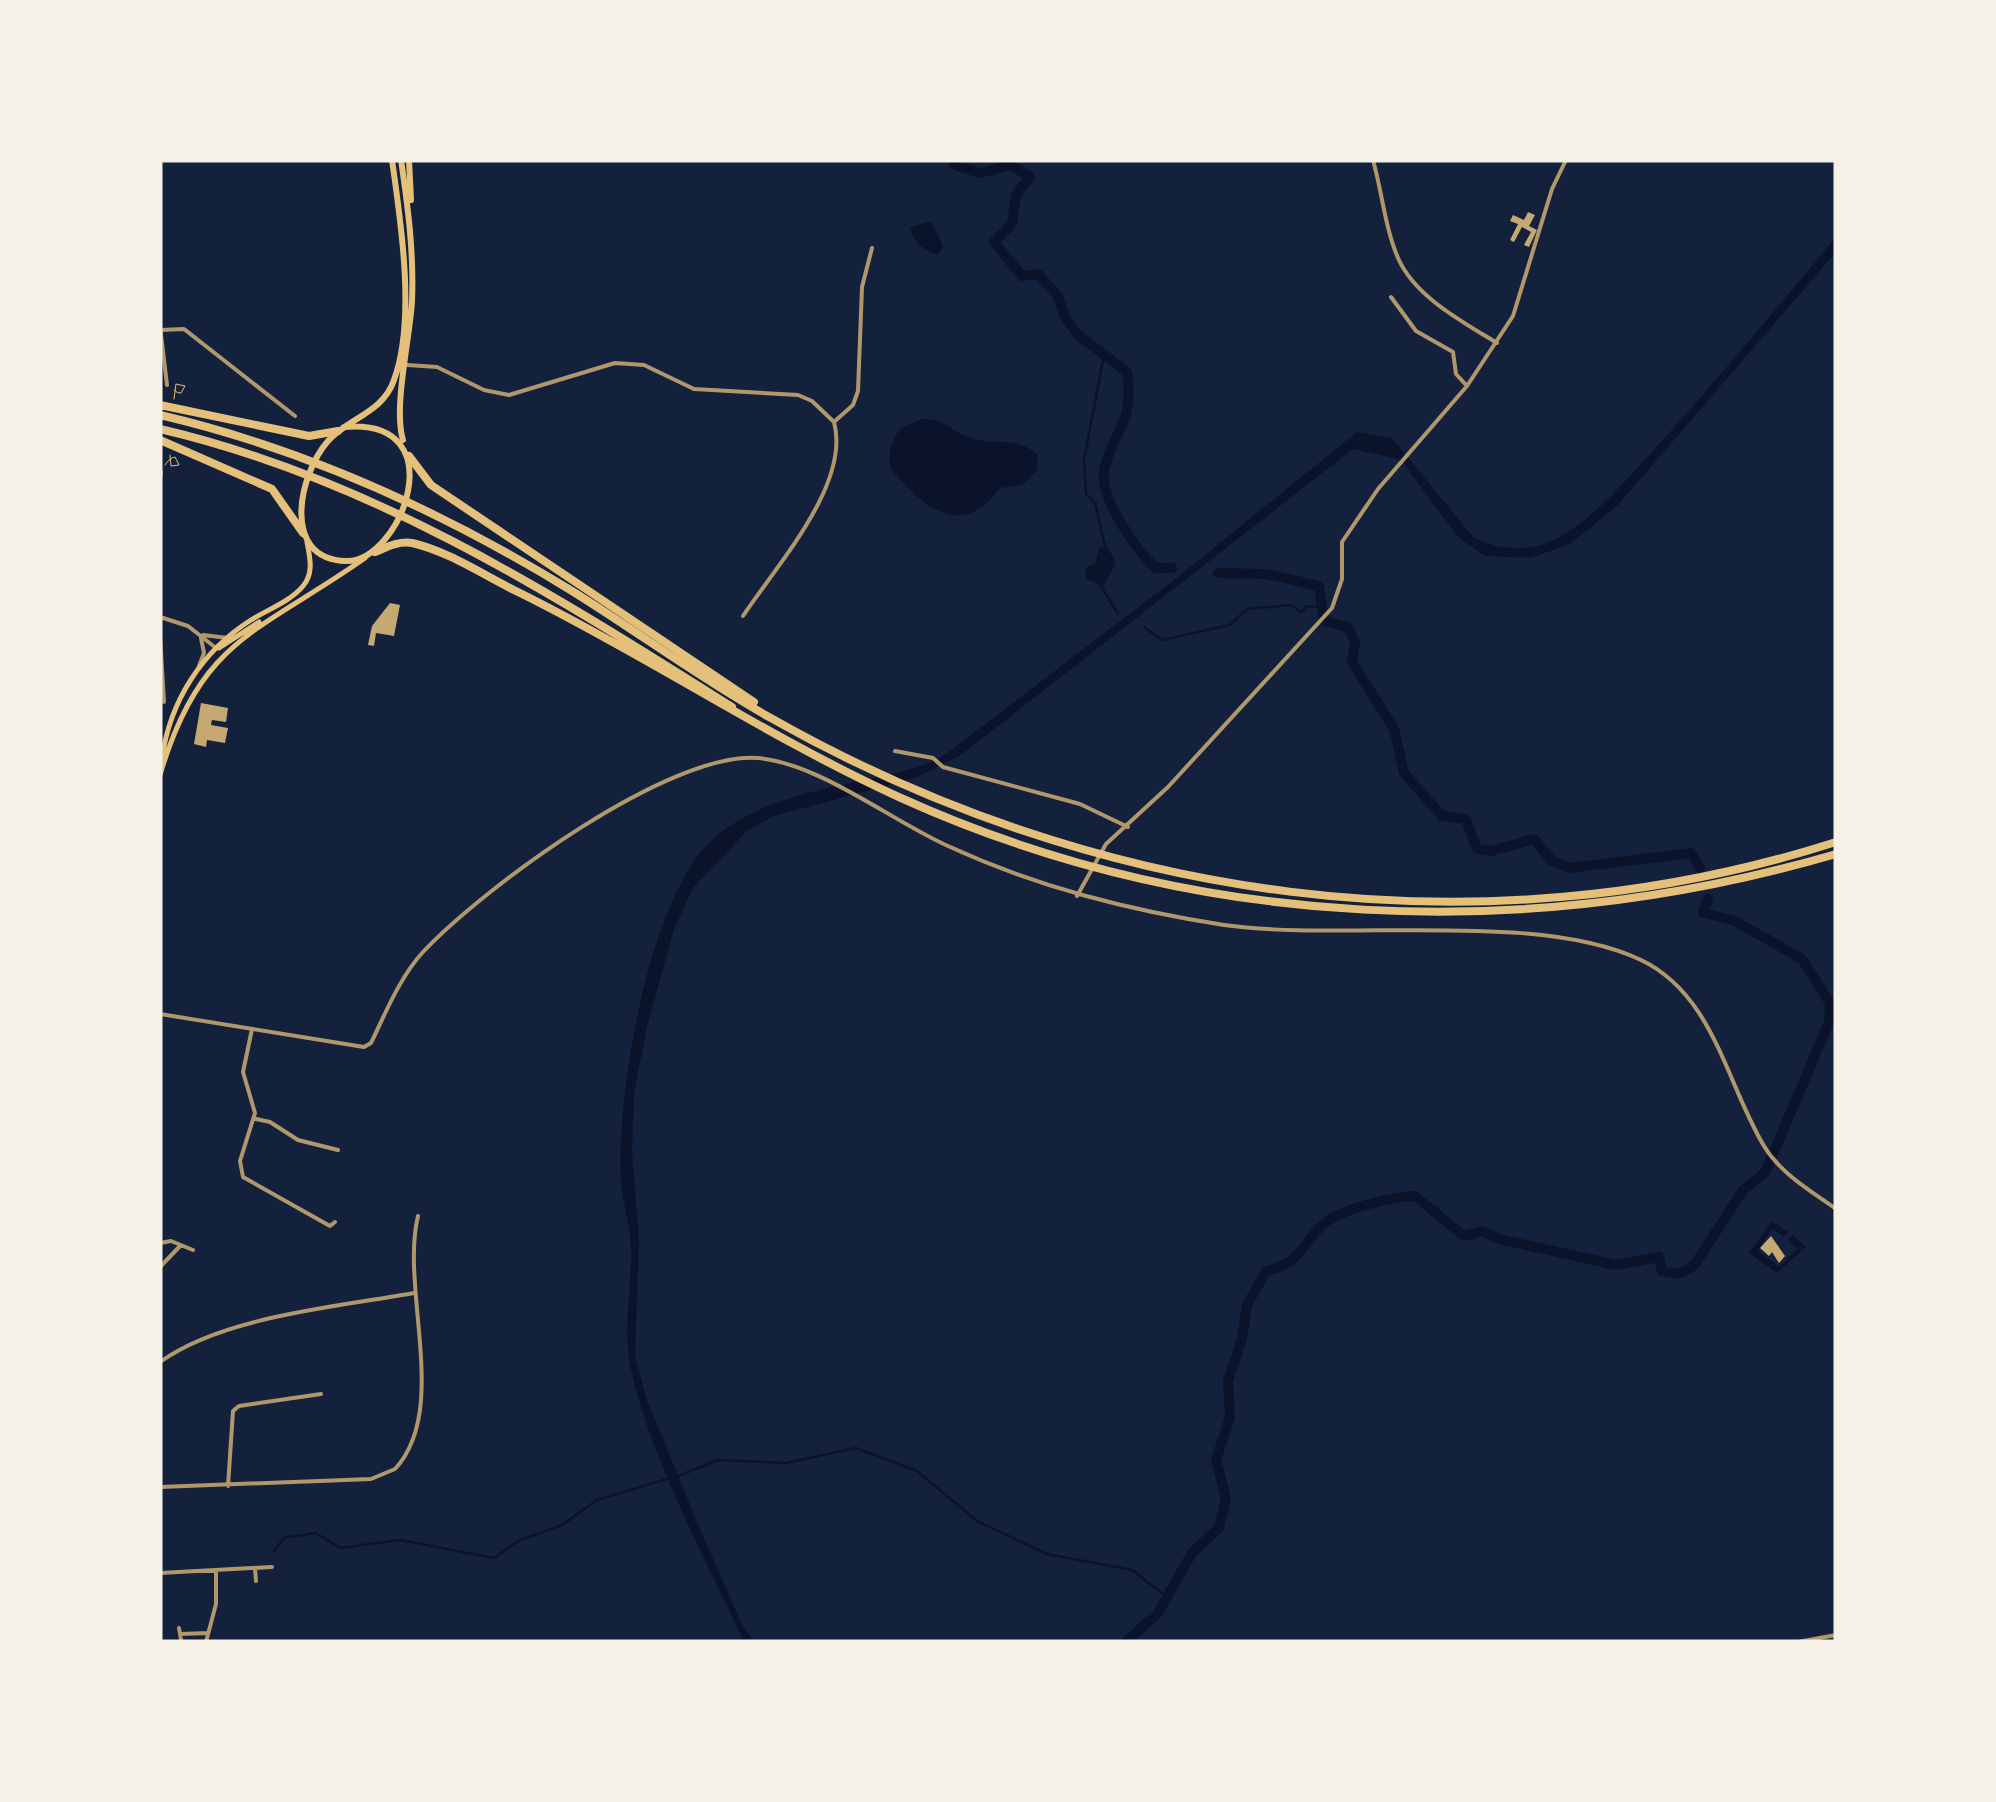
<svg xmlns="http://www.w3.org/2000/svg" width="1996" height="1802" font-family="'Public Sans',sans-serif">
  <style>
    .water { fill: #0b132b }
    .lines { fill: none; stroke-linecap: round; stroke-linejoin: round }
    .stream { stroke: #0b132b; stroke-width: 2.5 }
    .river { stroke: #0b132b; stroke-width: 10 }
    .building { fill: #c6a872 }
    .path { stroke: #e5c07b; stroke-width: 1 }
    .minor { stroke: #b1986c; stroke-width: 4 }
    .tertiary { stroke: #b1986c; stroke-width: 4 }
    .primary { stroke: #e5c07b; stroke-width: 5 }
    .trunk { stroke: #e5c07b; stroke-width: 6 }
    .motorway { stroke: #e5c07b; stroke-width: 8 }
  </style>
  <rect width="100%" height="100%" fill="#14213d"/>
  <path class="water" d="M931,221L943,246L938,255C924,250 913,243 910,227Z
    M1836,237V252L1618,505L1570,544L1531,558L1485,556L1458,537L1401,460L1353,449L961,755L915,778L774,816L747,831L693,888L674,929L647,1027L634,1092L632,1151L639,1240L635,1356L646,1397L694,1515L741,1623L754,1642H744C705,1557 652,1462 631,1370C622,1331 632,1289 631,1250C631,1227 623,1205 621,1182C616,1098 648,897 713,839C774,785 865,788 938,760L1179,576L1357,432L1392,438L1473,537C1495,550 1531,552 1554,540C1598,517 1628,477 1661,442C1721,375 1779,306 1836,237Z
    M923,419C944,418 950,430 968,437C992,447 1017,435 1038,455L1037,471L1022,485L1000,488C961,542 922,506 890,468C888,439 896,427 923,419Z
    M1107,546L1116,563L1104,585L1086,580L1085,568L1095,564L1099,548Z
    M1772,1221L1788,1232L1784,1237L1772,1229L1758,1251L1779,1267L1797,1249L1788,1239L1793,1235L1806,1247L1777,1273L1749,1253Z"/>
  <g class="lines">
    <path class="stream" d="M1104,355L1084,460L1086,494L1095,503L1105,546
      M1099,583L1118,614
      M1144,627L1162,640L1230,625L1247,609L1292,605L1301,612L1307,606L1321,607
      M678,1476L718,1460L786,1463L856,1448L917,1471L977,1521L1047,1554L1132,1570L1167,1597
      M274,1551L284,1538L316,1533L340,1548L400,1540L494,1558L518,1541L562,1525L597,1500L670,1478"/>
    <path class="river" d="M954,160L955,165L980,173L1011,165L1030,177L1016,195L1012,224L994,242L1022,276L1038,274L1058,296L1064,315L1077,334L1127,372C1135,426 1112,430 1104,471C1100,499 1136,550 1156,568H1172
      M1218,573L1266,574L1319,586L1324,621L1348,627L1355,642L1352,662L1394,729L1404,773L1442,816L1466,819L1477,849L1491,851L1534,839L1552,861L1569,868L1691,853L1700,868
      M1126,1642L1158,1613L1192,1553L1219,1528L1226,1498L1216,1460L1230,1417L1228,1381L1242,1339L1247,1305L1266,1271C1304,1262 1299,1245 1325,1223C1341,1209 1395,1196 1415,1196L1464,1236L1482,1231L1499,1239L1616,1265L1659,1257L1662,1271C1677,1275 1684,1274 1695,1264L1744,1189L1765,1173L1829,1022L1830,1003L1802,959L1733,920L1703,913L1708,899"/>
  </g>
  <path class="building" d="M1528,212L1535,215L1529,226L1537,230L1529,247L1524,245L1531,232L1522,227L1514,242L1510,240L1518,224L1510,221L1513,215L1524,220Z
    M390,603L400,605L394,636L376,633L374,646L368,645L372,626Z
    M201,703L228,708L226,722L212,720L211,725L228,728L225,743L207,740L206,747L194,744Z
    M1771,1236L1785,1256L1779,1263L1772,1252L1769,1256L1760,1248Z"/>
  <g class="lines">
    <path class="path" d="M174,399L176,384L185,386L181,393C178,393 176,392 174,390
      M165,465C168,461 170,458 175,457L179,465L171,466L170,455"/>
    <path class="minor" d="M1373,160C1382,192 1385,228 1398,258C1415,297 1463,322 1497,343
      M1391,297L1416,331L1453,352L1456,374L1467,386
      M160,326L167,385
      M161,330L184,329L295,416
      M407,365L437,367L484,390L509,395L615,363L644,365L694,389L798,395L812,401L834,422C851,484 776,566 743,616
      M834,422L853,405L858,391L862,287L872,248
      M160,479L161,472
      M160,635L164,702
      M895,751L933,758L943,767L1080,804L1128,827
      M1077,896L1106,844L1168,787L1332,608L1342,579V542L1378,489L1467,386L1513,316L1552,189L1566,160
      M252,1029L243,1072L255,1113L240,1161L243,1177L330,1226L335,1222
      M256,1119L270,1122L298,1140L338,1150
      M160,1243L171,1241L193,1250
      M160,1267L181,1245
      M160,1362C224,1316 337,1307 414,1293
      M228,1486L233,1411L239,1406L321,1394
      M160,1487L371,1479L395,1469C450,1410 400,1289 418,1216
      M255,1569L256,1581
      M160,1573L272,1567
      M179,1628L181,1640
      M180,1634L208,1633
      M206,1642L216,1604V1571"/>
    <path class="tertiary" d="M160,617L188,626L216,648
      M203,635L228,638
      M199,666L204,653L201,638
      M160,1014L364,1047L371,1043C386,1012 400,977 423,952C483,888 669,751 758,758C821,764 890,820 948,846C1037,887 1128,910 1224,925C1346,942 1535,910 1641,960C1714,995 1726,1083 1764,1146C1780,1173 1811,1191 1836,1209
      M1798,1642L1836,1635"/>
    <path class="primary" d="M219,648L259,622
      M162,758C170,701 202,651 251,620C267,610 291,601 303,586C314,573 310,558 307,542
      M160,775C200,638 260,632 365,558"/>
    <path class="trunk" d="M401,160C408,207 414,253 412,301C410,339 393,407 403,440
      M409,160L411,200
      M344,427C457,417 401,563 346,561C280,559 299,474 328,441C348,418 383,413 394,380C416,320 401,223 392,160"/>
    <path class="motorway" d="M160,405L309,436L338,431
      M160,415C306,449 445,513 572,591C638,632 701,679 769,717C1093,901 1477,957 1836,842
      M160,429C371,478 551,593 732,707
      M160,440L272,489L303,533
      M409,456L431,485L754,702
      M375,552C387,547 398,541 412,543C448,551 485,576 518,592C648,656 767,737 901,798C1195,931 1528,944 1836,854"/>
  </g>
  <rect width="1996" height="1802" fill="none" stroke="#f6f1e7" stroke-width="325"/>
</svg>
